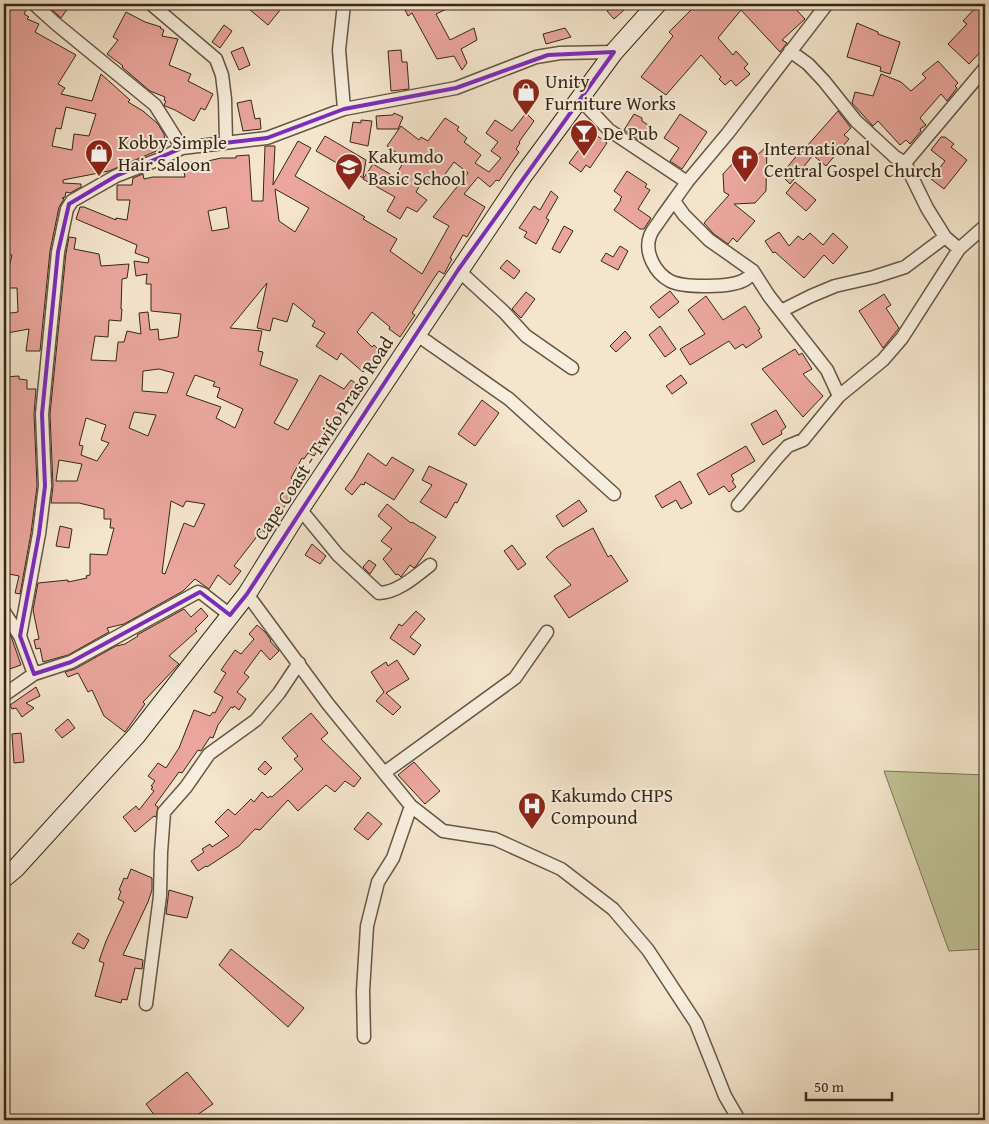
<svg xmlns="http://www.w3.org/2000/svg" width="989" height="1124" font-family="'Gentium Book Plus',serif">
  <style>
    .green { fill: #c0c395; stroke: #7a7556 }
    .building { fill: #eaa69d; stroke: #352717; fill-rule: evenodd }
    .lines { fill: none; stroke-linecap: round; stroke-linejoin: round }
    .minor-casing { stroke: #655644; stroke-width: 15 }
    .secondary-casing { stroke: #352717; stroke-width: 20 }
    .minor { stroke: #f8eede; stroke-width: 12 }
    .secondary { stroke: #f8eede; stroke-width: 18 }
    .marked { fill: none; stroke: #7b2cbf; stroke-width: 4; stroke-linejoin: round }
    .labels { text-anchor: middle; stroke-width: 4; stroke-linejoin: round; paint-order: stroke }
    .poi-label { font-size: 19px; fill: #352717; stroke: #f8eede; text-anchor: start }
    .street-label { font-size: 19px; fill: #352717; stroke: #f8eede }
  </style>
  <rect width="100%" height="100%" fill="#f5e5cd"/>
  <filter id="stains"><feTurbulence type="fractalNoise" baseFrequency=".004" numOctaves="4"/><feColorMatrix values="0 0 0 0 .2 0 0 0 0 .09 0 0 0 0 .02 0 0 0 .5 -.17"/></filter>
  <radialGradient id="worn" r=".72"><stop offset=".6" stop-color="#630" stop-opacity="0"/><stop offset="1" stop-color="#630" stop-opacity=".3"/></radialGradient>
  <path class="green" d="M884,771L985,775V949L949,951Z"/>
  <path class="building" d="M11,4H19L27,8L24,14L29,17L27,19L39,24L35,32L76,55L58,84L65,88L61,94L92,101L101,74L130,100L128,102L143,111L158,124L164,134L166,147L109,171L63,180V183L81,184V187L70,193L66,192L65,197L62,198L64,199L59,207L50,251L40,351H26L29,329L7,333L6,331L4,332V314L18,312L17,288H4L12,255L4,254V16ZM66,107L96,114L89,136L74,134L72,150L52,146L56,128L61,129Z
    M46,4H71L61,18Z
    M243,4H275L281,9L268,25Z
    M402,4H457L436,14L450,40L474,28L477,40L461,49L467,63L462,70L454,56L437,59L412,13L408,16Z
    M616,4L624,10L614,19L607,11Z
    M697,4H791L805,19L782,40L787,43L780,52L741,10L718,38L733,55L736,51L748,64L744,68L750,74L736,86L731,80L725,85L719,79L721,77L701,55L666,95L641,77L673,36L669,32Z
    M979,4H985V47L969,64L948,44L967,24L963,21Z
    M126,12L145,22L161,27L160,28L164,30L162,36L178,39L169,65L191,74L188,81L213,94L205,110L201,108L194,121L175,110L165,106L164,105L166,101L164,100L165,97L150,91L122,67L123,66L107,54L118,40L113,37Z
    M857,23L878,32V34L900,42L890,74L880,71L881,67L847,57Z
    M224,25L232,31L220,48L212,42Z
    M565,28L571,37L546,44L543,34Z
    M243,47L250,65L239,70L231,52Z
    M401,50L402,62H407L409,89L391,91L388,51Z
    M938,61L958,83L955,86L957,88L947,101L941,94L920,118L926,125L920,129L921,131L910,144L906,140L900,145L878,121L873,126L852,103L855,92L873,96L881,74L901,82L911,91L926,78L922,74Z
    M251,100L255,119L260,118L261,129L243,131L237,103Z
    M838,111L851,128L844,135L849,139L826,166L813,155L790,184L781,175L798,154L799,155Z
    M394,113L403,117L398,129H377L376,116L393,115Z
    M526,113L534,121L519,142L520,143L516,149L519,152L499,181L496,180L490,187L478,177L464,194L485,207L467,237L463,235L450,258L452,259L444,274L439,271L434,278L412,313L415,315L400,337L389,329L390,327L372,312L357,332L372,347L374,345L383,354L363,372L341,353L337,360L316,346L325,333L312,326L315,321L293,303L287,322L273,318L270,331L257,328L267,283L230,328L262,331L258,351L263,352L260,365L298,380L274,423L288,430L320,375L344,389L351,380L361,387L340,414L341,415L327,439L326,437L314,456L308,453L304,459L302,458L291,478L297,483L284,507L275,524L273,523L266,533L262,530L234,566L241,571L230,585L218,575L209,589L195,579L183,591L124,624L107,628L109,632L68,655L43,662L40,648L36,649L34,640L39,639L33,610L38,583L68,580V582L87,578L86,576L90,575V554L107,555L114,528H110L111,519H104V509L79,503H51L53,486L50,414L66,253L69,237L76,238L74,249L99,254L101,266L129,264L127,278L122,279L121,309H122L121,321L109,320L108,337L95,336L91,360L116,361L118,342H124L127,331L141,334L139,313L148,312L150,330L158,329L159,340L178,337L181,314L151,311V284H146L147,274L136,276L134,261L148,263L149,258L135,253L137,245L76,219L80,207H84L116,220V218L127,220L130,200H117V185H132L133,178L143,174L144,179L153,177H185L183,167H187V163L198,161L199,163L221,158H236V156L249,155L252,201H263L265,146H275L273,185L298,141L311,148L295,176L365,217L363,219L397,239L390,251L422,274L449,226L433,217L468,173L454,162L438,184L424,178L416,192L427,200L417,212L407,207L400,219L387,211L395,197L363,179L373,164L395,177L405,159L387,146L401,126L419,140L421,137L428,141L445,118L459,127L457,130L467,138L464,142L481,155L475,163L489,172L501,158L491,151L498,142L486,133L495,120L512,131ZM275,189L309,208L295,232L279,221ZM226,207L229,228L212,231L208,211ZM159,369L174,373L167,393L142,391L143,371ZM195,375L215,382L213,386L220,388L217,397L243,409L235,428L216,418L221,407L186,395ZM134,412L156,415L148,436L129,428ZM86,418L106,425L101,440L109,443L97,461L81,455L83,446L79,445ZM59,460L82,464L77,481H56ZM171,501L183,507L186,501L205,504L194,527L184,523L165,574L162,573Z
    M634,114L642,118V121L651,127L641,142L624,130Z
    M680,114L707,132L682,169L670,161L679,148L664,138Z
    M361,120L372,121L368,146L350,142L353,122L361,123Z
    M592,132L607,143L590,168L586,165L581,172L569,163Z
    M325,136L366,160L363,178L316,151Z
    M941,137H945L954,144L951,147L967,160L944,189L931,179L945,161L931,150Z
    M767,146L766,191L755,203L734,204L755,221L737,242L733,238L728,244L714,234L704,223L729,195L724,192L723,174L735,161L752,160Z
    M627,171L647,184L645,187L650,190L638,209L651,218L644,229H640L614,210L621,200L620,199L622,197L614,191Z
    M795,182L816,200L806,211L786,193Z
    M551,191L558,197L546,218L549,220L536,244L524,237L527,232L519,228L534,206L540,210Z
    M564,226L573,231L560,253L552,249Z
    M779,232L789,246L798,236L803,240L810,233L823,245L833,233L848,247L833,264L824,255L804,278L775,252L773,253L765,241Z
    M620,246L628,251L618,270L601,261L606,253L613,257Z
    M507,260L520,271L514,279L500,268Z
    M670,291L679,302L659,318L650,307Z
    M526,292L535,299L521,318L512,309Z
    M884,294L891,305L886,308L899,328L883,348L859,311Z
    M706,296L723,320L745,306L760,329L758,330L762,337L746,348L743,344L735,349L729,341L690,365L680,349L705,334L688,310Z
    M660,326L676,349L665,357L649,335Z
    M625,331L631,338L616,352L610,346Z
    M795,349L799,355L802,353L812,369L803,374L823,396L803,417L762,369Z
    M681,375L687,383L672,394L666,386Z
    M19,376V379L27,380V389H36L34,414L37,486L31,533L20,594L15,593L19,576L4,573V533L8,513L5,512L10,487L4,488V377Z
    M482,400L499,413L475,446L458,434Z
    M776,410L786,427L781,431L782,434L763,445L751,424Z
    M746,446L755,461L731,475L734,480L732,481L736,487L729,492L724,486L709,495L697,474Z
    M368,453L386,466L392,457L414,470L394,500L365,482L364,485L361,484L352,495L345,489L354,477Z
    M429,466L467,484L457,503L455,502L446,518L420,502L432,485L422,480Z
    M680,481L692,503L681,509L676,500L662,508L655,496Z
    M579,500L587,511L563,527L556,516Z
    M387,504L411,523L412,522L436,537L417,565L414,568L410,565L401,577L398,574L396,575L383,559L392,549L381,541L392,528L378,516Z
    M60,526L72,529L69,548L56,546Z
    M593,528L608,557L611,555L628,581L569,618L554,596L571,585L546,557L555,549Z
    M312,544L326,556L320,564L305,555Z
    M512,545L526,564L518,570L504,551Z
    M369,560L376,565L370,574L363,567Z
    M201,608L208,616L195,629L197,631L169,656L179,664L143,702L145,704L125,732L104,716L92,690L88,692L78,673L68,677L65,672L75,669L116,646L125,644L138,636L137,635L184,609L191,617Z
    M416,611L425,619L410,637L421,645L414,655L390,638L399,624L402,626Z
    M257,625L265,632L271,640L270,641L279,651L270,660L261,650L244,673L249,677L237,692L246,699L239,710L234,706L233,708L231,707L218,725L213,738L210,737L201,751L198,750L182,773L179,772L155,805L158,807L156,817L154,816L135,832L123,817L136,806L139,810L154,791L151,789L153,787L151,786L155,781L148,776L158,763L166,768L179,748L194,710L210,716L213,712L215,713L223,697L214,692L226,673L221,670L235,650L241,654L254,639L249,634Z
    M4,626L11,636L21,665L4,671Z
    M397,660L409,679L386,693L401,707L393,715L376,701L384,692L371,672L386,662L388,666Z
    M36,687L40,696L26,703L34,708L22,717L16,708L12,709L10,705Z
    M311,713L328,733L321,739L361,778L354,787L345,781L335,792L326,785L298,811L288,800L260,830L255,829L239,846L207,867L206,866L198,871L191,861L204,852L202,849L210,844L212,847L229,836L215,822L228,809L235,815L251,799L254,802L262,792L268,798L270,796L272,797L303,769L294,759L298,756L282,738Z
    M68,719L75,728L62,738L55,730Z
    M21,733L24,762L14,763L12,734Z
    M265,761L272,768L265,775L258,769Z
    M414,762L440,791L425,804L398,775Z
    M368,812L382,824L368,840L354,829Z
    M131,869L152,878V890L148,902L123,955L143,960L142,969L135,968L127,1000L122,999L121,1003L95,996L104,963L99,961L106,941L124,902L118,899L121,891L119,890L124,878L127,879Z
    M169,890L193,897L187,918L166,914Z
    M78,933L89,940L84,949L72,943Z
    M231,949L304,1008L288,1027L219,965Z
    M187,1072L213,1104L190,1120H158L146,1104Z"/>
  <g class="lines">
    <g class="minor-casing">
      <path id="minor" d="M34,4L55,23L155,105L182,148L267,138L344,109L456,88L536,57L560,53L614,52
        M151,4L216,59L222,75L225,99L226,142
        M790,51L808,64L824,81L856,121L895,157L905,163L985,68
        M580,99L609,130L687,182L728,133L827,4
        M344,109L339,50L344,4
        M905,163L927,208L945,237L959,249
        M687,182C678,195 669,207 660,220C657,225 652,230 650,236C644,252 655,273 670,281C684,288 733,288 746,279C749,277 751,273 753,271
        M674,201L684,215L709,240L753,271L769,296L827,370L839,396
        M458,270L504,312L526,336L572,368
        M781,311L811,296L835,286L874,277L905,267L945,237
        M416,334L509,399L614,494
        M738,505L777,458L788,446L803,440L839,396L883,360L902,338L959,249L985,226
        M300,509L338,555L379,593C397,593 416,576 430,565
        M247,594L328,704L411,806L443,831L495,839L561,869L613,909L648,950L696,1023L725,1096L739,1120
        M4,612L20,636L34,674
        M20,636L39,534L45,486L42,414L58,252L67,209L72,201L116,176L160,159L182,148
        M4,695L34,674L71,662L198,592L203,594L230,615
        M384,773L515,678L547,632
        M146,1004L160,896L161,852L164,812L186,787L209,754L256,720L279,693L299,663
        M364,1037L363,991L367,926L378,882L393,858L411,806"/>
    </g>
    <g class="secondary-casing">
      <path id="secondary" d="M4,878L16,868L136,736L247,594L300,509L522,177L614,52L657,4"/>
    </g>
    <use href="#minor" class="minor"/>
    <use href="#secondary" class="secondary"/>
  </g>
  <path class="marked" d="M614,52L458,270L247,594L230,615L200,592L71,662L34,674L20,636L39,534L45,486L42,414L58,252L69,204L116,176L182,148L267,138L344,109L456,88L548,55Z"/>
  <defs>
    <g id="shop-pin" transform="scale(1.4375)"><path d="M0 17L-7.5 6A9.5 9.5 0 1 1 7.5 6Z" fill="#8f2418" stroke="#f8eede"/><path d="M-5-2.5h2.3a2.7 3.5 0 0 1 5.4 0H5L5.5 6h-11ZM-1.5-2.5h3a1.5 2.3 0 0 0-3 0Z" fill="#fff"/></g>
    <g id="bar-pin" transform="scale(1.4375)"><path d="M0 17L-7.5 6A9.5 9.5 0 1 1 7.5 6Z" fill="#8f2418" stroke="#f8eede"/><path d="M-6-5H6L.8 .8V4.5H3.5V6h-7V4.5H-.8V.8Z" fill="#fff"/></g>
    <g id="church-pin" transform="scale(1.4375)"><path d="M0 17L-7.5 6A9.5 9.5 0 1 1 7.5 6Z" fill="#8f2418" stroke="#f8eede"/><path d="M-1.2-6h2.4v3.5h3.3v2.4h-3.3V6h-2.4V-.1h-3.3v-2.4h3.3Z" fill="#fff"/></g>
    <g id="school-pin" transform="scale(1.4375)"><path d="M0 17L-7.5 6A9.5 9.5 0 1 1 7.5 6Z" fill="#8f2418" stroke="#f8eede"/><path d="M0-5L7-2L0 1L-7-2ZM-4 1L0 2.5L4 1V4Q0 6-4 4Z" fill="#fff"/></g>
    <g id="hospital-pin" transform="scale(1.4375)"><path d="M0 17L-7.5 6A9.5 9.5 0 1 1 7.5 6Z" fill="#8f2418" stroke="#f8eede"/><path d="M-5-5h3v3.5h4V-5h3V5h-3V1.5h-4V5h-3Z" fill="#fff"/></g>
  </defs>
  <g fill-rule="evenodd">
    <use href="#shop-pin" x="526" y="92"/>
    <use href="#bar-pin" x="584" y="133"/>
    <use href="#shop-pin" x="99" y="153"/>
    <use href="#church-pin" x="745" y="159"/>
    <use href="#school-pin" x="349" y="167"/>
    <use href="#hospital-pin" x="532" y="806"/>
  </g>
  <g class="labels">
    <g class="poi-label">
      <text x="545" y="88">Unity<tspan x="545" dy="22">Furniture Works</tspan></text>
      <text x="603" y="140">De Pub</text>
      <text x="118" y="149">Kobby Simple<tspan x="118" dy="22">Hair Saloon</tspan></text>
      <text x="764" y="155">International<tspan x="764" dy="22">Central Gospel Church</tspan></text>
      <text x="368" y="163">Kakumdo<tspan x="368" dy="22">Basic School</tspan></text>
      <text x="551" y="802">Kakumdo CHPS<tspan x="551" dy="22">Compound</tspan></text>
    </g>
    <g class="street-label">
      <text transform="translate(323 438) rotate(-57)" y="7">Cape Coast - Twifo Praso Road</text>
    </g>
  </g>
  <rect width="989" height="1124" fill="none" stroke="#f5e5cd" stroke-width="20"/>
  <rect x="5" y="5" width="979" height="1114" fill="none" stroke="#352717" stroke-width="2.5"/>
  <rect x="10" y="10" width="969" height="1104" fill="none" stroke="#352717"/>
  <path d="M806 1092v8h86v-8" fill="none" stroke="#352717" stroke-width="2.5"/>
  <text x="814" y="1092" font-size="15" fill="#352717" stroke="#f8eede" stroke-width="4" paint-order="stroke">50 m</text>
  <rect width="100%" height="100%" filter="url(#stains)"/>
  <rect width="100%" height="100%" fill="url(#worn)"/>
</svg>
